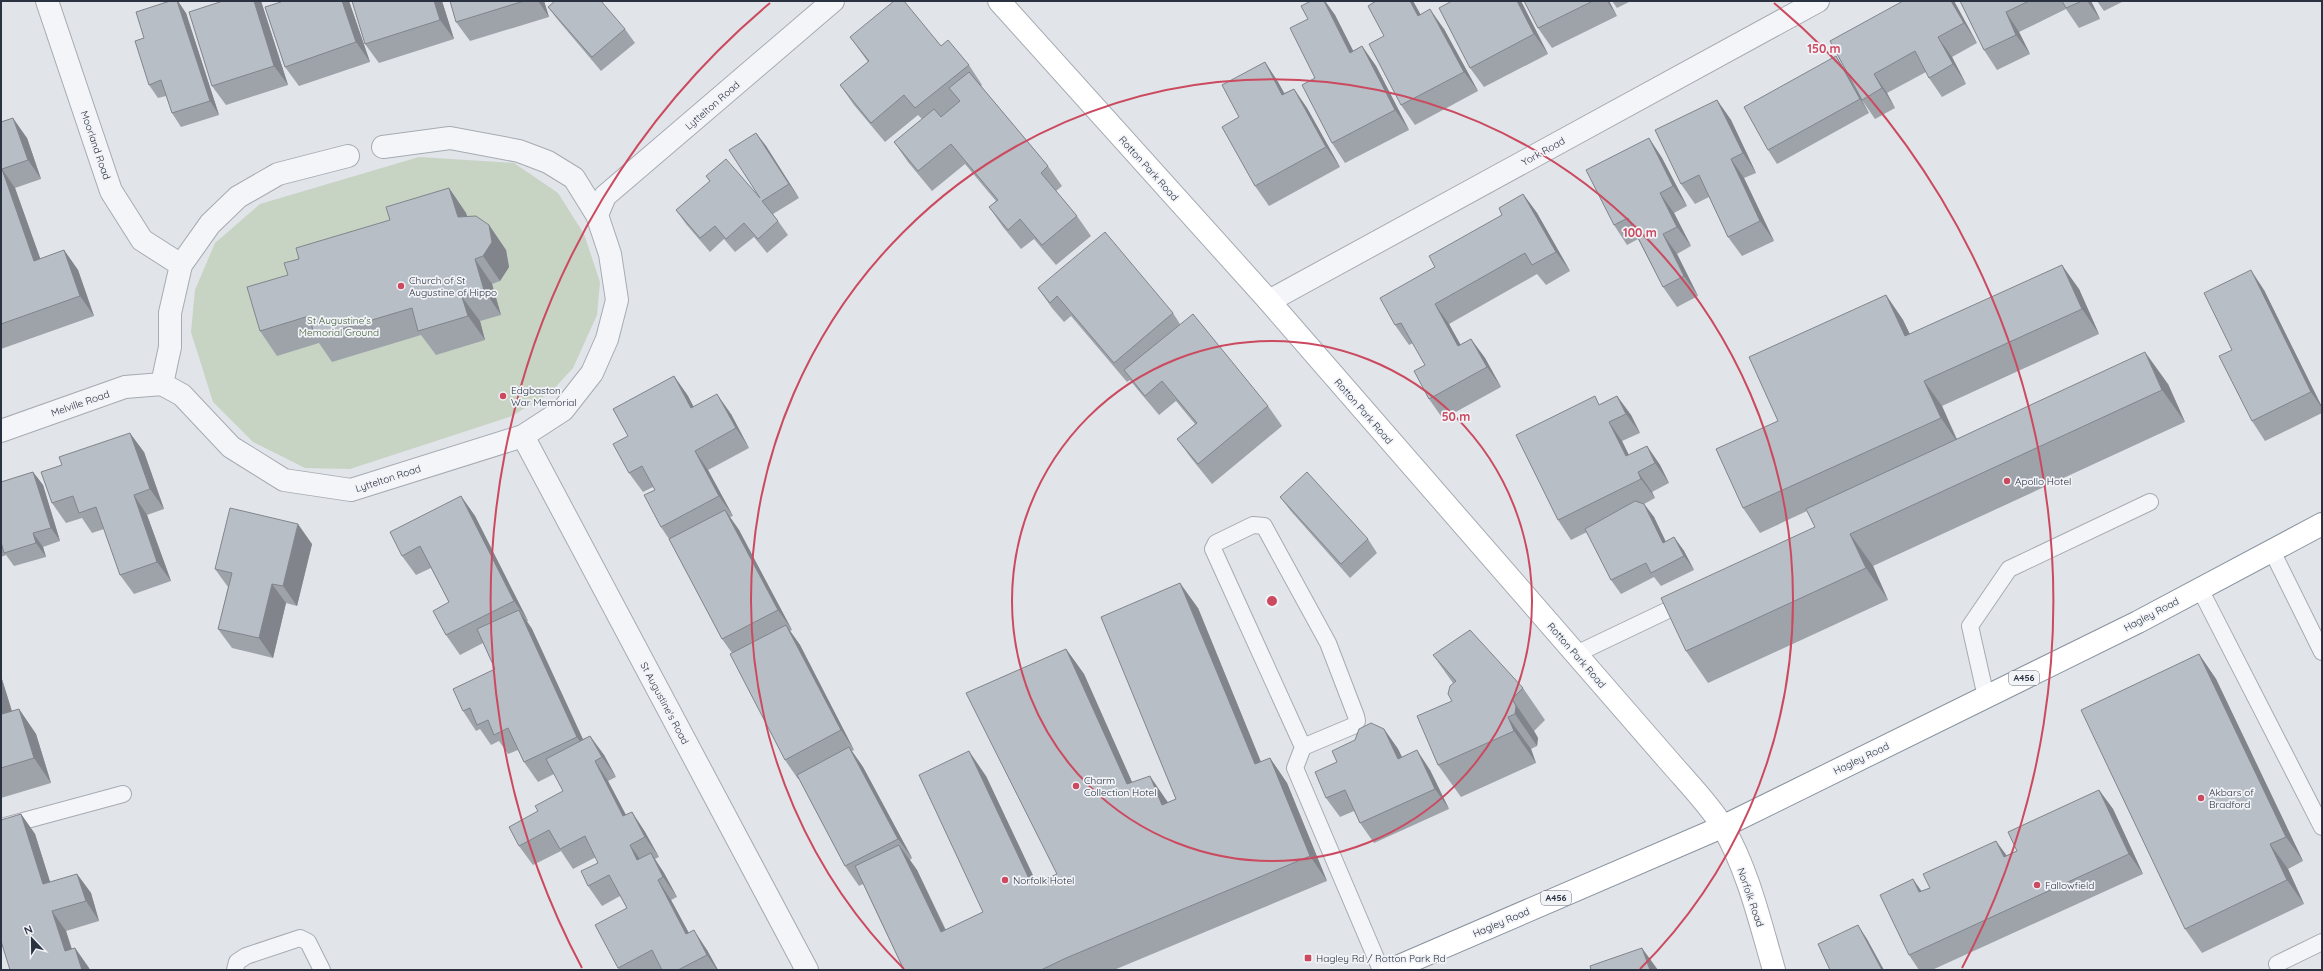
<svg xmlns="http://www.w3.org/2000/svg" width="2323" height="971" font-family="Quicksand,sans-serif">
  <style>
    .green { fill: #c7d3c3 }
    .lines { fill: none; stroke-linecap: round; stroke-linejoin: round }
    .service-casing { stroke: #a6abb3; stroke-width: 18 }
    .minor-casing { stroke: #a6abb3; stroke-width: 24 }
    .secondary-casing { stroke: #a6abb3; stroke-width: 24 }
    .trunk-casing { stroke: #8992a0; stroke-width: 24 }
    .service { stroke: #f4f5f8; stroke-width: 16 }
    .minor { stroke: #f4f5f8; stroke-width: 22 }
    .secondary { stroke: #fff; stroke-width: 22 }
    .trunk { stroke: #fff; stroke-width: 22 }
    .wall { fill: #9ea3aa }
    .shaded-wall { fill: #81858b }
    .building { fill: #b8bec6; stroke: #81858b }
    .ring { fill: none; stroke: #cb4a5f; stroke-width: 2 }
    .poi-dot { fill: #cb4a5f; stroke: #f1f3f7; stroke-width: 1.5 }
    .labels { text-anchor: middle; stroke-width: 3.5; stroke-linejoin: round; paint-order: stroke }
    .shield { fill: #f1f3f7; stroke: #666c78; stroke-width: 1 }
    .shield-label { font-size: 9px; font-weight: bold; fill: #2a3241 }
    .street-label { font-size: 10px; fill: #2a3241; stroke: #f1f3f7 }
    .poi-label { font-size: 10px; fill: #2a3241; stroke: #f1f3f7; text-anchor: start }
    .park-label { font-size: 10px; fill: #3f5c38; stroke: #f1f3f7 }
    .centre { fill: #cb4a5f; stroke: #f1f3f7; stroke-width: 2 }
    .ring-label { font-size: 12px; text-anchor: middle; font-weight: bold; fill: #cb4a5f; stroke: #f1f3f7; stroke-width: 3.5; stroke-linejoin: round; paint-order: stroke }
  </style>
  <rect width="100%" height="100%" fill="#e1e4e9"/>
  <path class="green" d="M419,157L514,163L558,193L584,234L600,282L597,315L573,368L551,392L512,416L350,469L305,468L253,442L213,402L191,332L195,290L215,243L260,204Z"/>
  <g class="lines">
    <g class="service-casing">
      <path id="service" d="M2272,551L2322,652
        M2200,589L2322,827
        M1576,654L1687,601
        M1986,697L1970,626L2009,569L2150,502
        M1303,747L1353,726L1357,721L1356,716L1328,643L1264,526L1253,525L1216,543L1213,549L1303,747L1295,768L1381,970
        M1,827L123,794
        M2277,964L2322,942
        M235,970L237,962L246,956L300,938L308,942L322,970"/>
    </g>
    <g class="minor-casing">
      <path id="minor" d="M47,1L111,191L142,240L181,265
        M348,156L278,174L238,197L210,224L181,265L170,313V347L162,384L182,395L231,447L284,480L351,490L523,436L563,410L592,373L607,339L617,300L610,254L597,215L574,178L548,162L519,151L450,138L383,147
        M597,215L605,196L833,1
        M1269,301L1818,1
        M1,431L125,387L162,384
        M523,436L807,970"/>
    </g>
    <g class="secondary-casing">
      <path id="secondary" d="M999,1L1269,301L1669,761C1686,781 1709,804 1723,827C1748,870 1760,922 1774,970"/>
    </g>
    <g class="trunk-casing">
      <path id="trunk" d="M1390,970L1722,827L2138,622L2322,524"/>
    </g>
    <use href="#service" class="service"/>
    <use href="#minor" class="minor"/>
    <use href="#secondary" class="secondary"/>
    <use href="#trunk" class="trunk"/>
  </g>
  <path class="wall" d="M223,1H261L288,85L226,105L212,86Z
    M349,1L370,62L299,86L285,67Z
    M442,1L454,39L379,63L365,44Z
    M450,1H544L549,17L470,41L456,22Z
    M1311,1H1325L1335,15L1353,51L1362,46L1376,66L1409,130L1345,163L1332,143L1315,78L1308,19Z
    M1376,1H1413L1420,14L1444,29L1478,91L1415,125L1401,105Z
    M1452,1H1521L1548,54L1484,87L1470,68Z
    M1524,1H1609L1617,16L1552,48L1538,28Z
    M1612,1H1631L1617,8Z
    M1954,1L1977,43L1952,57L1966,84L1942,97L1929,78L1926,72L1887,93L1895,108L1875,119L1862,100L1830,41Z
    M1960,1H2091L2100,19L2079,28L2066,9L2019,32L2030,54L1997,70L1984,50Z
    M2097,1H2124L2104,11Z
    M548,7L625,29L635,43L601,71L558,20Z
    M186,13L219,115L181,127L172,113L166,96L158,98L149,85L144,38Z
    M850,37L941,46L969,65L982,85L981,86L1048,166L1062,186L1056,191L1077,216L1091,236L1056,265L1034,239L1021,249L1003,227L989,207L996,201L965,164L932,191L908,162L894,142L922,119L918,115L885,142L854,105L840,85L868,62Z
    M1836,56L1845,70L1869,113L1777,164L1768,150Z
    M1265,62L1278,82L1284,93L1294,89L1307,108L1340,167L1269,206L1255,186L1239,117Z
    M1717,100L1731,120L1756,173L1744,178L1774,241L1742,256L1728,237L1709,197L1695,204L1681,184Z
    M1,122L27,138L41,179L15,188L40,259L64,250L78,270L94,316L1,349Z
    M756,133L766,146L799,198L773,214L788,235L767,253L754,237L735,252L724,239L710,252L686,224L676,210L710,182L706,176L760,198Z
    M1649,138L1662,158L1687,206L1674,213L1691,246L1677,254L1698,296L1677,307L1663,287L1638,239L1627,245L1614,225Z
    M449,188L466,213L467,216L489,225L506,250L509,267L500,281L492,284L501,315L480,321L485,340L436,355L421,335L332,362L319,343L277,356L260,331L288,275Z
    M1523,194L1537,213L1570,271L1546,285L1537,274L1449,324L1460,345L1471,339L1485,358L1501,387L1443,419L1429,399L1425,365L1413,343L1409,345L1395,325L1435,267L1502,215Z
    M1038,288L1173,313L1180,324L1268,406L1282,426L1212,484L1191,458L1177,439L1195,424L1176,401L1159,415L1138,390L1130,380L1127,382L1071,316L1064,322L1052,308Z
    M2079,289L2099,334L1942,406L1957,439L2168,384L2185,422L1873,566L1888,600L1708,683L1686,651L1815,527L1807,511L1760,533L1743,508L1778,421L1886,295L1903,320L1910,334Z
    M2264,290L2322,407V413L2265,441L2252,421L2232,350Z
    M674,376L688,396L693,407L731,414L749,448L708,470L733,516L730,517L739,530L792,630L790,631L800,645L854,750L852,751L863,767L912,858L910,860L917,870L946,930L983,912L986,776L1036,883L1057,874L1066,649L1084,674L1132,782L1167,801L1168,802L1176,799L1198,608L1261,762L1270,758L1287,783L1327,881L1114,970H904L863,884L859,886L845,866L799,779H798L785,760L732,653L722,639L669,539L661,527L655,490L653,487L643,492L629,473L628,436Z
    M1617,396L1631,415L1640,433L1622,441L1629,455L1647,446L1660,465L1669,483L1652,492L1655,498L1644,504L1654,517L1666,542L1674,537L1684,551L1694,570L1661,586L1654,577L1621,594L1611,580L1587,532L1571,540L1558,520L1600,404Z
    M144,452L164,509L147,515L171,581L134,594L120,575L104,529L92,533L82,518L66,523L52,503Z
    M33,472L43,485L60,541L43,547L46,557L14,566L6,555L1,557V482Z
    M461,496L475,516L528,621H527L532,629L583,739L590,736L604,755L616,777L608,781L626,815L632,812L645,832L659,857L655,859L664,873L677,897L671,900L689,933L707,950L718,970H619L618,968L627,908L620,896L602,906L588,886L598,863L596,857L573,869L561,851L533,865L519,846L538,811L563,791L554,774L538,782L524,762L518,750L508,754L499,741L491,745L480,729L476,731L463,711L495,669L483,643L460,655L446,635L449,602L431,568L416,575L402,556Z
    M1280,497L1368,539L1377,553L1350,578L1290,510Z
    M312,544L297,606L286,603L273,658L232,648L218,629L228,587L215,569Z
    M2199,654L2216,679L2303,861L2288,869L2304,904L2202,953L2185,929Z
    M1433,655L1523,688L1545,720L1534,731L1538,738L1537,746L1531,749L1536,763L1461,797L1438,765L1452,701L1453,683Z
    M1,676L12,711L19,709L36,734L51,783L1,798Z
    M1384,729L1398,749L1402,757L1430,770L1449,809L1374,843L1360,823L1354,811L1340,817L1326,798L1337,762Z
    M2099,790L2113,809L2143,874L1932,970H1919L1909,955L1922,891L2017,851Z
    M21,814L35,834L50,882L77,874L91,893L99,921L66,931L72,949L75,948L89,968L1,941Z"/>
  <path class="shaded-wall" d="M177,1H178L186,13L219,115L210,101Z
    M254,1H261L288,85L274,66Z
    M342,1H349L370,62L356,42Z
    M434,1H442L454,39L440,20Z
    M538,1H544L549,17Z
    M1324,1H1325L1335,15L1364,72L1350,53Z
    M1410,1H1413L1432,35L1418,16Z
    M1517,1H1521L1548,54L1534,34Z
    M1607,1H1609L1617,16Z
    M1951,1H1954L1977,43L1964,23Z
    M2087,1H2091L2100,19Z
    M1430,9L1444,29L1478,91L1464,72Z
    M2006,12L2019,32L2030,54L2016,35Z
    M1938,37L1952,57L1966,84L1953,64Z
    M1362,46L1376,66L1409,130L1395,110Z
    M1836,56L1845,70L1869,113L1860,99Z
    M1265,62L1278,82L1296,114L1282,95Z
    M1874,74L1887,93L1895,108L1882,88Z
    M1294,89L1307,108L1340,167L1326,147Z
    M1717,100L1731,120L1756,173L1743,153Z
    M13,118L27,138L41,179L28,160Z
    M756,133L766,146L799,198L789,184Z
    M1649,138L1662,158L1687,206L1673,186Z
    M1731,159L1744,178L1774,241L1760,221Z
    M2,169L15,188L48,280L34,261Z
    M449,188L466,213L475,242L458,217Z
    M1660,193L1674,213L1691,246L1677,227Z
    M1523,194L1537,213L1570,271L1556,252Z
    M489,225L506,250L509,267L500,281L483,256Z
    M1663,234L1677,254L1698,296L1684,276Z
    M64,250L78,270L94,316L80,296Z
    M475,259L492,284L501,315L484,290Z
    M2062,265L2079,289L2099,334L2082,309Z
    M2251,270L2264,290L2322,407V408L2311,392Z
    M1886,295L1903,320L1922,361L1905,336Z
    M462,297L480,321L485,340L468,316Z
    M1435,304L1449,324L1472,365L1458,346Z
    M1471,339L1485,358L1501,387L1487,367Z
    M2145,352L2168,384L2185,422L2162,390Z
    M674,376L688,396L705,428L691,408Z
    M1924,381L1942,406L1958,443L1941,418Z
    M717,394L731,414L749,448L736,428Z
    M1617,396L1631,415L1640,433L1626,414Z
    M1609,422L1622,441L1639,476L1626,456Z
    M130,433L144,452L164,509L150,489Z
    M1647,446L1660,465L1669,483L1655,463Z
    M695,451L708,470L733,516L719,496Z
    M33,472L43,485L60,541L51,528Z
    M1638,472L1652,492L1655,498L1641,479Z
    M134,495L147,515L171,581L157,562Z
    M461,496L475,516L528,621L514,601Z
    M1644,504L1654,517L1673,557L1663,543Z
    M725,510L739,530L792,630L778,610Z
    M298,524L312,544L297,606L283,586Z
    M33,533L43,547L46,557L36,543Z
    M1850,534L1873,566L1888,600L1866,568Z
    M1674,537L1684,551L1694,570L1684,556Z
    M1180,583L1198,608L1272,789L1255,764Z
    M272,584L286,603L273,658L259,638Z
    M519,610L532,629L591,757L577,737Z
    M786,625L800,645L854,750L841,730Z
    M1066,649L1084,674L1144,809L1127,784Z
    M2199,654L2216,679L2303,861L2286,837Z
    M1,676L20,738L2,714L1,709Z
    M1512,699L1534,731L1538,738L1537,746L1515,714Z
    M19,709L36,734L51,783L34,758Z
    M1508,717L1531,749L1536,763L1514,731Z
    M1384,729L1398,749L1412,778L1398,759Z
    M590,736L604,755L616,777L602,757Z
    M849,747L863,767L912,858L898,839Z
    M1417,750L1430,770L1449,809L1435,789Z
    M969,751L986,776L1049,909L1032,885Z
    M1270,758L1287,783L1327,881L1310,856Z
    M595,761L608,781L637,836L623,816Z
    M1150,776L1167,801L1179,829L1162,805Z
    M2099,790L2113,809L2143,874L2129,854Z
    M632,812L645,832L659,857L645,837Z
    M21,814L35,834L57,904L43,884Z
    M1996,841L2010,860L2004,857Z
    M2270,844L2288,869L2304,904L2287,880Z
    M630,845L644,865L637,860Z
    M899,845L917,870L958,957L941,932Z
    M651,853L664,873L677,897L663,877Z
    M77,874L91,893L99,921L86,901Z
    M1913,879L1927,899L1919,892Z
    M658,880L671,900L700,954L686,934Z
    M52,911L66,931L78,970L65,951Z
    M1858,925L1867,939L1884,970H1882Z
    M694,930L707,950L718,970H717L707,955Z
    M75,948L89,968L90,970H82Z
    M1642,948L1658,970H1650Z"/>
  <path class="building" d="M170,1H177L210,101L172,113L161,80L149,85L135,41L144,38L136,12Z
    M223,1H254L274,66L212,86L189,12Z
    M281,1H342L356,42L285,67L265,7L281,2Z
    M352,1H434L440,20L365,44Z
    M450,1H524L456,22Z
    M555,1H601L625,29L592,57L548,7Z
    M894,1H904L941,46L948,40L969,65L915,108L904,95L871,123L840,85L869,61L850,37Z
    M1311,1H1324L1350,53L1362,46L1395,110L1332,143L1302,85L1315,78L1290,28L1308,19L1301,6Z
    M1376,1H1410L1418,16L1430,9L1464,72L1401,105L1369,44L1384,36L1368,6Z
    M1452,1H1517L1534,34L1470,68L1439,8Z
    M1524,1H1593L1538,28Z
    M1903,1H1951L1964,23L1938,37L1953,64L1929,78L1915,51L1874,74L1882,88L1862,100L1830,41Z
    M1960,1H2029L2006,12L2016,35L1984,50Z
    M2062,1H2082L2066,8Z
    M1836,56L1860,99L1768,150L1744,107Z
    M1265,62L1282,95L1294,89L1326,147L1255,186L1222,127L1239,117L1222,85Z
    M969,72L1048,166L1041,173L1077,216L1042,245L1020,219L1008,230L989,207L998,200L951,144L918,171L894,142L934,109L941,117L960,101L949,88Z
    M1717,100L1743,153L1731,159L1760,221L1728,237L1699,175L1681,184L1655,130Z
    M13,118L28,160L2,169L34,261L64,250L80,296L1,324V122Z
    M756,133L789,184L762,201L778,221L758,239L744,223L726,239L715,226L700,238L676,210L710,181L706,176L726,159L760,198L729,150Z
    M1649,138L1673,186L1660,193L1677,227L1663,234L1684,276L1663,287L1628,218L1614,225L1586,170Z
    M449,188L458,217L476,216L489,225L492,242L483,256L475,259L484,290L462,297L468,316L418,331L412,308L315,337L309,316L260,331L247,287L288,275L284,263L299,259L296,248L390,220L386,207Z
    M1523,194L1556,252L1532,265L1525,253L1435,304L1458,346L1471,339L1487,367L1429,399L1414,371L1425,365L1401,323L1395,325L1380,298L1435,267L1429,256L1502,215L1499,208Z
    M1105,232L1173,313L1114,363L1057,296L1050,303L1038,288Z
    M2062,265L2082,309L1924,381L1941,418L1743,508L1716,449L1778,421L1749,357L1886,295L1905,336Z
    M2251,270L2311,392L2252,421L2219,356L2232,350L2204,293Z
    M1193,314L1268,406L1198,464L1177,439L1197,423L1162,381L1145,396L1124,370Z
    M2145,352L2162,390L1850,534L1866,568L1686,651L1661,598L1815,527L1806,509Z
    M674,376L691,408L717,394L736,428L695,451L719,496L661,527L644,495L655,490L642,466L629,473L613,444L628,436L613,409Z
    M1595,396L1599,405L1617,396L1626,414L1609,422L1626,456L1647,446L1655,463L1638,472L1641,479L1558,520L1516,435Z
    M130,433L150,489L134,495L157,562L120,575L96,507L79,513L73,496L52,503L41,472L62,465L59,457Z
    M33,472L51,528L33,533L36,543L4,553L1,542V482Z
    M1307,472L1368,539L1341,564L1280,497Z
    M461,496L514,601L446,635L433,611L449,602L420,546L402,556L390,532Z
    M1635,501L1644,504L1663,543L1674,537L1684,556L1651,573L1646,563L1611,580L1585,529Z
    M230,508L298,524L283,586L272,584L259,638L218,629L232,573L215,569Z
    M725,510L778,610L722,639L669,539Z
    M1180,583L1255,764L1270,758L1310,856L1066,958L1041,970H904L855,866L899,845L941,932L983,912L919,775L969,751L1032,885L1057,874L966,693L1066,649L1127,784L1150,776L1162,805L1176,799L1101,617Z
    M519,610L577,737L524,762L508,728L494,735L488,720L477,725L470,708L463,711L453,689L495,669L477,629Z
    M786,625L841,730L785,760L730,654Z
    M1470,630L1523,688L1512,699L1516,706L1515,714L1508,717L1514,731L1438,765L1417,716L1452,701L1448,694L1450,686L1456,681L1433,655Z
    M2199,654L2286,837L2270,844L2287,880L2185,929L2081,710Z
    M1,709L2,714L19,709L34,758L1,768Z
    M1371,723L1384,729L1398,759L1417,750L1435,789L1360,823L1345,790L1326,798L1315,772L1337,762L1332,751L1355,740L1359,729Z
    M590,736L602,757L595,761L623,816L632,812L645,837L630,845L637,860L651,853L663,877L658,880L686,934L694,930L707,955L678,970H662L652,950L618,968L595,925L627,908L609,875L588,886L581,871L598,863L585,836L560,849L549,830L519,846L509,827L538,811L535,806L563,791L546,759Z
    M849,747L898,839L845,866L797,775Z
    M2099,790L2129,854L1909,955L1880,895L1913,879L1919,892L1930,888L1923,874L1996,841L2004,857L2017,851L2008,832Z
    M21,814L43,884L77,874L86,901L52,911L65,951L75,948L82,970H10L1,941V820Z
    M1858,925L1882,970H1830L1818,944Z
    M1642,948L1650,970H1591L1590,966Z"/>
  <g class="ring">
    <circle cx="1272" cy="601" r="260"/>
    <path d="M904 969A521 521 0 1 1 1640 969"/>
    <path d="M582 968A781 781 0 0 1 770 3M1774 3A781 781 0 0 1 1962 968"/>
  </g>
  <g class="poi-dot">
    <circle cx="401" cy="286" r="4"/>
    <circle cx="503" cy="396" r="4"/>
    <circle cx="2007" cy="481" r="4"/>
    <circle cx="1076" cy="786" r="4"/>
    <circle cx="2201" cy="798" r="4"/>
    <circle cx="1005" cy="880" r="4"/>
    <circle cx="2037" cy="885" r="4"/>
    <rect x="1304" y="954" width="8" height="8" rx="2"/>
  </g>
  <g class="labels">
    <g class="shield">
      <rect x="2009" y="671" width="30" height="14" rx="3"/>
      <rect x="1541" y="891" width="30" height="14" rx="3"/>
    </g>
    <g class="shield-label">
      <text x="2024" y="681">A456</text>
      <text x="1556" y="901">A456</text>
    </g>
    <g class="street-label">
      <text transform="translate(712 105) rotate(-41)" y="4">Lyttelton Road</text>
      <text transform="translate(96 145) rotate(71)" y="4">Moorland Road</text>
      <text transform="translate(1543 151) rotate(-29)" y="4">York Road</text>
      <text transform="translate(1149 168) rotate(48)" y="4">Rotton Park Road</text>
      <text transform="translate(80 403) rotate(-19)" y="4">Melville Road</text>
      <text transform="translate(1364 411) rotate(49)" y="4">Rotton Park Road</text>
      <text transform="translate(388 478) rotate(-18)" y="4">Lyttelton Road</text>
      <text transform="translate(2151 614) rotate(-28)" y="4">Hagley Road</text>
      <text transform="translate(1577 655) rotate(49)" y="4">Rotton Park Road</text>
      <text transform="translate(665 703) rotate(62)" y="4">St Augustine's Road</text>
      <text transform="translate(1861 758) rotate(-26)" y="4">Hagley Road</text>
      <text transform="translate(1751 897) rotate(71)" y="4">Norfolk Road</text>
      <text transform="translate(1501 922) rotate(-23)" y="4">Hagley Road</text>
    </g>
    <g class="poi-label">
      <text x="409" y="284">Church of St<tspan x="409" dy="12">Augustine of Hippo</tspan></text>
      <text x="511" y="394">Edgbaston<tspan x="511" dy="12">War Memorial</tspan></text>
      <text x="2015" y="485">Apollo Hotel</text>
      <text x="1084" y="784">Charm<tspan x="1084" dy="12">Collection Hotel</tspan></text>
      <text x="2209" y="796">Akbars of<tspan x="2209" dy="12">Bradford</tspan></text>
      <text x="1013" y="884">Norfolk Hotel</text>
      <text x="2045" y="889">Fallowfield</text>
      <text x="1316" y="962">Hagley Rd / Rotton Park Rd</text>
    </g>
    <g class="park-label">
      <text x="339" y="324">St Augustine's<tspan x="339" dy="12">Memorial Ground</tspan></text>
    </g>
  </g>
  <circle cx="1272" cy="601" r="6" class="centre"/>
  <g class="ring-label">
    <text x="1824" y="53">150 m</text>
    <text x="1640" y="237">100 m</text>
    <text x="1456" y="421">50 m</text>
  </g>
  <rect width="2323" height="971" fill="none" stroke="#2a3241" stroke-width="4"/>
  <g transform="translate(32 939) rotate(338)" stroke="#f1f3f7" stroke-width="3" paint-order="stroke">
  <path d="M0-3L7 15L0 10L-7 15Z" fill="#2a3241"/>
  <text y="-6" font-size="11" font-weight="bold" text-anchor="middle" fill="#2a3241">N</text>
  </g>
</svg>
